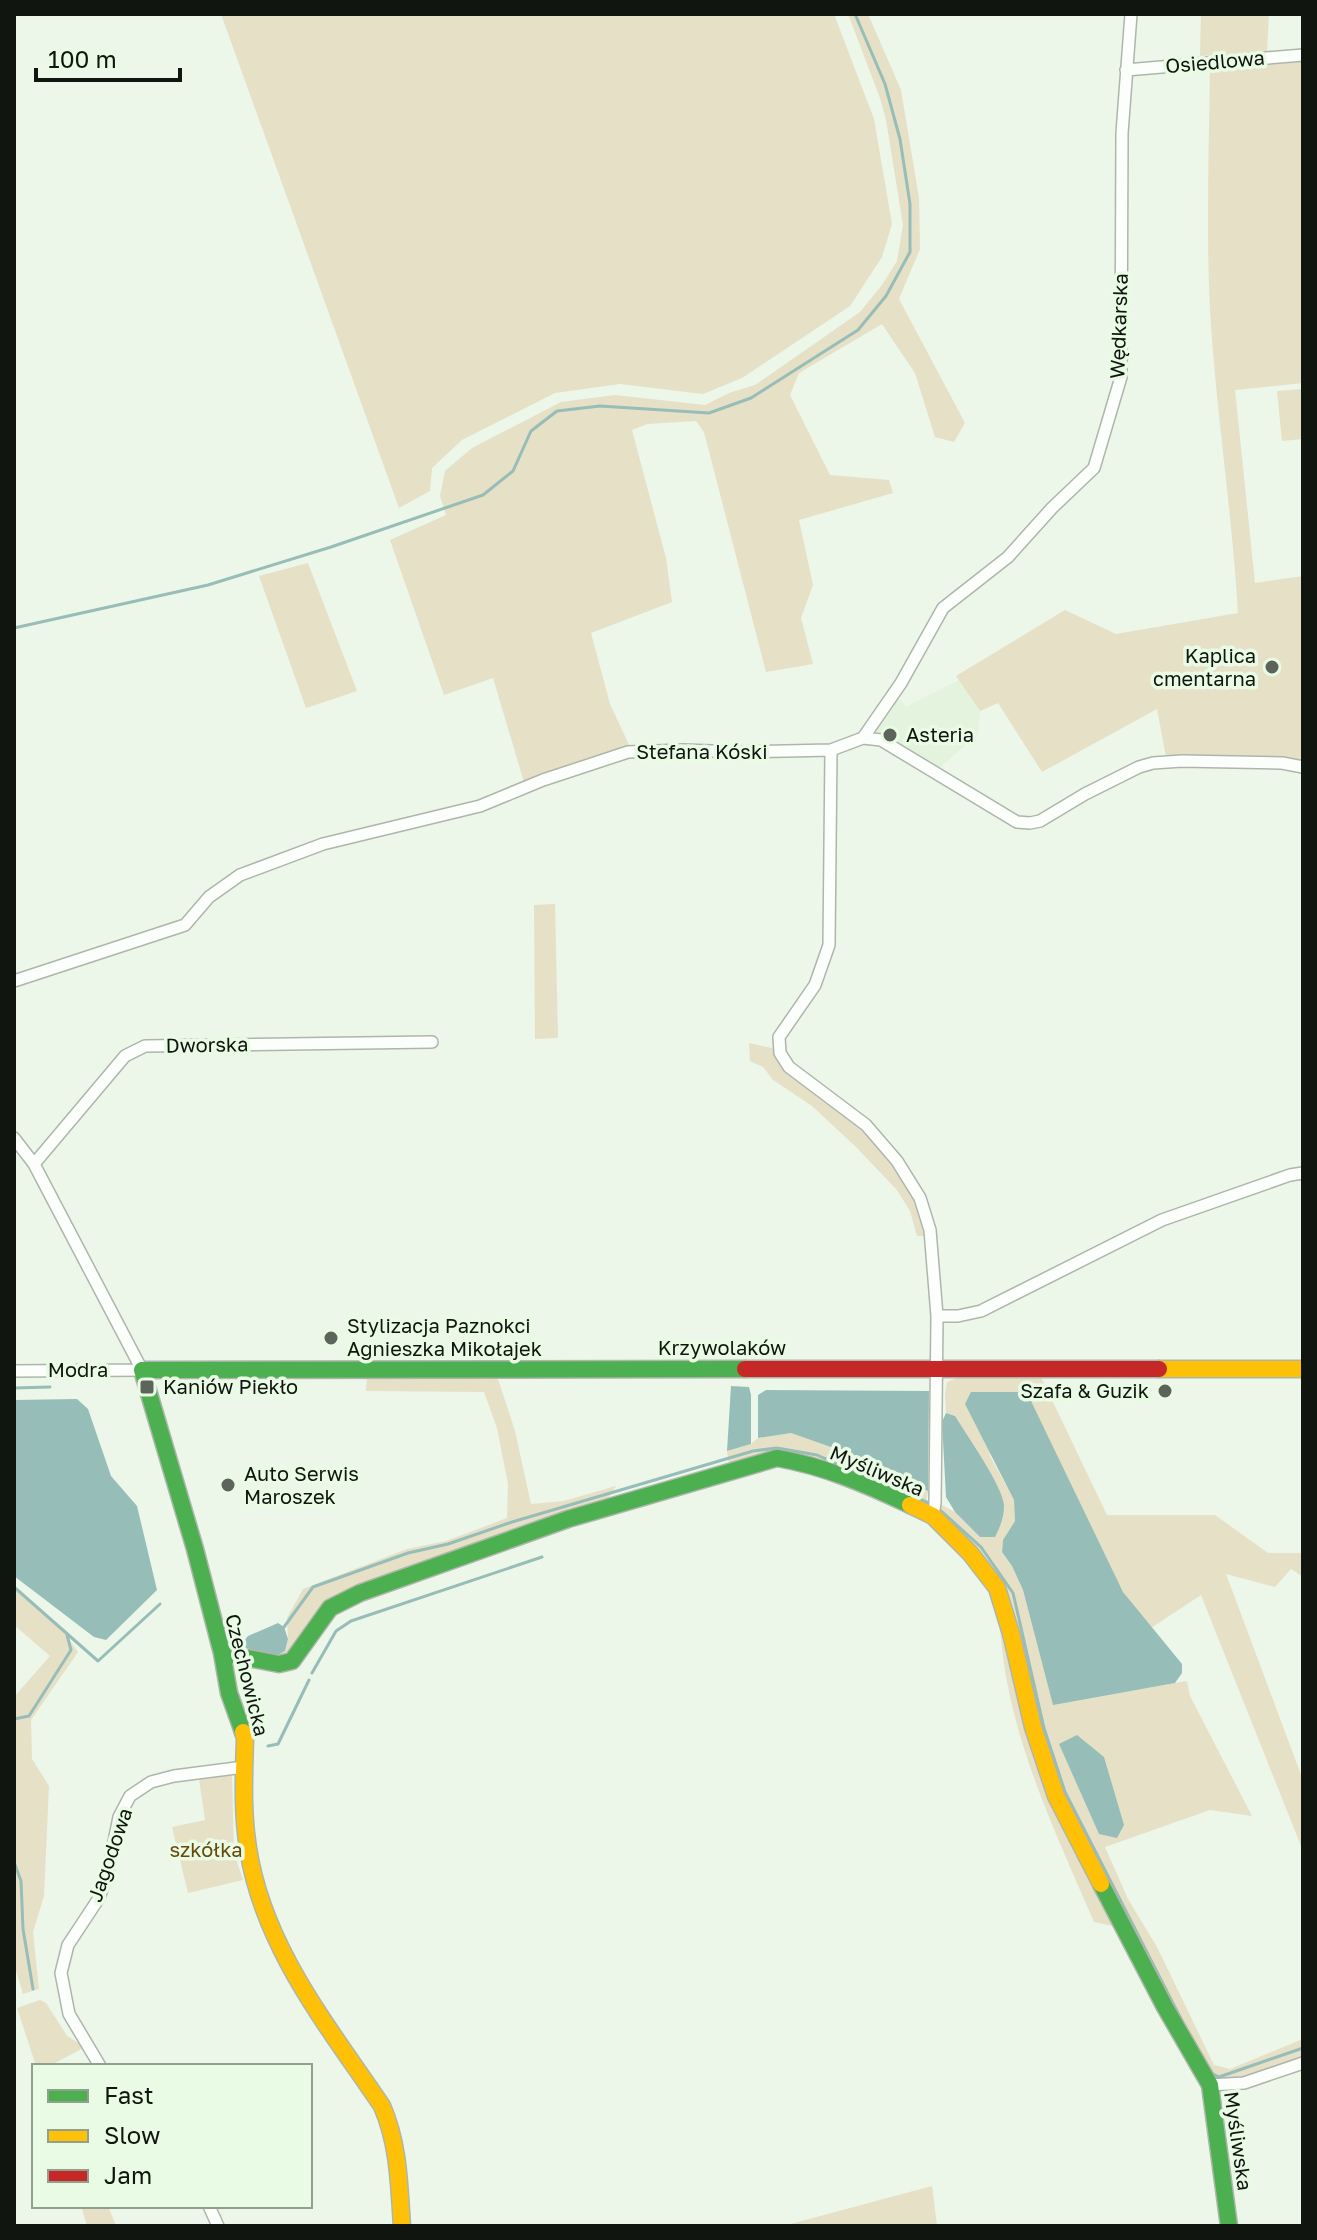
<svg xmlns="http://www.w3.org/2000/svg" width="1317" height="2240" font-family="'Golos Text',sans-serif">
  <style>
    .built { fill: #e3f3dd }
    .green { fill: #e6e0c7 }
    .water { fill: #97bdb8 }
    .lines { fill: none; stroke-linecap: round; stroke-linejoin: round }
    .stream { stroke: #97bdb8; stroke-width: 3 }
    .street-casing { stroke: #aeb6ac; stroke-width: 14 }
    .fast-casing { stroke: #aeb6ac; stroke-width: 19 }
    .slow-casing { stroke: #aeb6ac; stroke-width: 19 }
    .jam-casing { stroke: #aeb6ac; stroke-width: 19 }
    .street { stroke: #fcfefc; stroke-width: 11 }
    .fast { stroke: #4caf50; stroke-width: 16 }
    .slow { stroke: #ffc107; stroke-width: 16 }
    .jam { stroke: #c62828; stroke-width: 16 }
    .poi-dot { fill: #5d645b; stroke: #e9fbe4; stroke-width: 3 }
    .labels { text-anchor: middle; stroke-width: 7; stroke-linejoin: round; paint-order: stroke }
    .street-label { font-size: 20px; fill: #10160f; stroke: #e9fbe4 }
    .poi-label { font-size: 20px; fill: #10160f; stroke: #e9fbe4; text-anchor: start }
    .park-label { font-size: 20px; fill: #664a0b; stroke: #e9fbe4 }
  </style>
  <rect width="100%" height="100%" fill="#ecf6e9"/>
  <path class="built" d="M959,680L980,711L978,734L937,770L871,736L897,697L906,707Z"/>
  <path class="green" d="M221,14H834L874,119L892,224L882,257L850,306L742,378L703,394L620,384L555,393L462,440L432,468L430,491L399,508Z
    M848,14H868L901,90L919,198L920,249L899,299L965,423L954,442L935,437L915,373L882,324L799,373L790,395L830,475L889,480L893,493L799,520L813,585L801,618L813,664L766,672L704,432L696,421L647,424L632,430L666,558L672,602L591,633L610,704L630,747L524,782L493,678L444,695L390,540L446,515L440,496L445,471L472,448L561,402L615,395L705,405L729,393L755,385L860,312L882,285L897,261L903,225L886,120L880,98Z
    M1201,14H1269L1267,52L1200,56Z
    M1303,60V383L1235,390L1255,583L1303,576V760L1207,755L1166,757L1157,709L1042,772L998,703L980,711L956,676L1065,610L1116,634L1238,613C1232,511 1216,411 1210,310C1206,230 1209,148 1210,68Z
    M1303,389V439L1282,441L1277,391Z
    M308,563L357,691L306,708L259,576Z
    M555,904L558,1038L535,1039L534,905Z
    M749,1043L776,1049L862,1128L893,1162L916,1197L924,1236H917L910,1211L897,1190L855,1146L812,1106L773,1080L763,1067L750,1061Z
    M367,1375L497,1376L515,1431L531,1504L564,1501L616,1486L606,1501L358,1590L288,1659L274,1657L285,1651L288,1639L287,1618L303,1589L407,1549L446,1541L507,1518L508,1484L497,1428L484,1392L366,1391Z
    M1040,1375L1107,1515H1215L1268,1553H1303V1577L1291,1569L1275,1587L1226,1574L1303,1780V1851L1201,1595L1151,1628L1123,1592L988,1452L1014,1500L1015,1521L1003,1540L1002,1552L1012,1566L1023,1590L1053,1704L1187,1681L1190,1696L1252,1816L1210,1810L1105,1847L1128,1899L1157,1947L1214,2065L1230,2069L1303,2039V2060L1243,2079L1218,2081L1207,2074L1118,1927L1094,1922C1048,1815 994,1706 1000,1587L939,1517L942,1505L955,1512L980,1537L955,1416L946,1413L945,1394L947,1382L962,1376Z
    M791,1433L865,1459L928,1491L925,1508L805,1458L729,1464L727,1451L751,1444L758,1438Z
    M14,1589L63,1631L78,1652L31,1720L32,1759L49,1786L44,1896L33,1932L39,1989L23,1994L14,1964V1697L50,1656L14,1625Z
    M232,1775L234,1853L243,1880L188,1893L172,1827L205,1820L199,1779Z
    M40,2000L46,2003L67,2036L85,2047L55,2063V2066H36L17,2008Z
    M932,2186L937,2226H783Z
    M81,2206H108L116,2226H87Z"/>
  <path class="water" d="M731,1386L749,1387L751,1395V1444L727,1451Z
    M766,1390L929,1391L928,1491L865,1459L791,1433L758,1438V1395Z
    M971,1392H1019L1030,1399L1123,1592L1182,1664V1673L1175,1683L1053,1705L1023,1590L1012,1566L1002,1552L1003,1540L1015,1521L1014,1500L965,1404Z
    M77,1399L88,1409L111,1476L137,1506L157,1590L106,1640L94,1637L14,1576V1400Z
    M946,1413L955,1416C966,1434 1004,1488 1004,1506C1004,1518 1000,1527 995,1537H980L955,1512L946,1497L942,1422Z
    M278,1623L284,1627L288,1639L285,1651L274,1657L240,1646L248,1636Z
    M1077,1735L1104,1757L1124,1825L1117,1838L1099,1834L1059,1744Z"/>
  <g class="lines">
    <path class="stream" d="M14,628L208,585L331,547L483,495L513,471L531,431L557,411L600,406L709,413L751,398L858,330L886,296L910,252V204L900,139L885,84L855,14
      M14,1388L50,1387
      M888,1486L929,1503
      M940,1510L981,1547L1013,1593L1044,1728L1065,1792L1181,2019
      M14,1587L98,1661L160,1604
      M284,1627L313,1587L408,1553L448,1544L512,1522L753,1451L777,1448L817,1455L874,1480
      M312,1673L336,1631L351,1621L542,1557
      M14,1719L29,1716L71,1650L67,1635
      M268,1746L278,1744L309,1680
      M14,1862L21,1881L23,1929L33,1989
      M1209,2072L1219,2077L1303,2048"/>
    <g class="street-casing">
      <path id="street" d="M1126,70L1303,55
        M863,738L901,683L943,608L1008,557L1052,508L1094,468L1121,377L1122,133L1131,14
        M831,750L829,945L815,985L779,1037L780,1053L789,1067L866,1125L897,1161L920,1198L930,1230L937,1316L935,1503L933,1516
        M14,981L185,925L209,897L240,875L323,844L480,806L543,780L628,752L683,750L741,752L831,750L863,738L881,740L1017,822L1030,823L1040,821L1085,794L1139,767L1153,763L1182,761L1282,763L1303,767
        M14,1138L34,1164L142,1370L14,1371
        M34,1164L125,1056L145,1046L432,1042
        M937,1316H958L981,1311L1162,1220L1290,1175L1303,1173
        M100,2066L69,2014L61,1973L68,1945L99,1898L108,1871L119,1817L130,1796L151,1782L174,1776L244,1767
        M1210,2085L1244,2083L1303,2063
        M209,2206L218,2226"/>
    </g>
    <g class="fast-casing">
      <path id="fast" d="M222,1653L279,1664L292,1661L330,1608L360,1593L568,1519L777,1458C824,1466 868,1485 910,1505
        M243,1732L229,1693L222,1653L195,1549L142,1370L745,1369
        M1101,1884L1165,2007L1210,2085L1229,2226"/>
    </g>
    <g class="slow-casing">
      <path id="slow" d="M1159,1369H1303
        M910,1505L933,1516L970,1553L997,1588L1012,1637L1033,1727L1056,1796L1101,1884
        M243,1732L245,1738C244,1775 242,1811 248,1848C263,1947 328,2026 382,2106C399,2145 399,2185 402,2226"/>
    </g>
    <g class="jam-casing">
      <path id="jam" d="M745,1369H1159"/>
    </g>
    <use href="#street" class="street"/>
    <use href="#fast" class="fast"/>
    <use href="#slow" class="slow"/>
    <use href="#jam" class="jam"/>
  </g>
  <g class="poi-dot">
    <circle cx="1272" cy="667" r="8"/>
    <circle cx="890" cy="735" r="8"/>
    <circle cx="331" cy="1338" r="8"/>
    <rect x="139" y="1379" width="16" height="16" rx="4"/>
    <circle cx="1165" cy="1391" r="8"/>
    <circle cx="228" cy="1485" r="8"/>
  </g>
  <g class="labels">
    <g class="street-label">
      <text transform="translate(1215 62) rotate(-5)" y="7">Osiedlowa</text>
      <text transform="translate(1119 326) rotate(-88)" y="7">Wędkarska</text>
      <text x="702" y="759">Stefana Kóski</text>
      <text transform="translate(207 1045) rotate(-1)" y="7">Dworska</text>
      <text x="722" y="1355">Krzywolaków</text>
      <text x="78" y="1377">Modra</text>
      <text transform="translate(877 1471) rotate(23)" y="7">Myśliwska</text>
      <text transform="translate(247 1675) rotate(76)" y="7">Czechowicka</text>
      <text transform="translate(110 1855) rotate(-71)" y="7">Jagodowa</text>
      <text transform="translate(1238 2141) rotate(82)" y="7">Myśliwska</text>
    </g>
    <g class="poi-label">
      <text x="1256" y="663" text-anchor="end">Kaplica<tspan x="1256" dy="23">cmentarna</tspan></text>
      <text x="906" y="742">Asteria</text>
      <text x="347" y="1333">Stylizacja Paznokci<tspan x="347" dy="23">Agnieszka Mikołajek</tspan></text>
      <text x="163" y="1394">Kaniów Piekło</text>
      <text x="1149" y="1398" text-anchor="end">Szafa &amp; Guzik</text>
      <text x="244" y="1481">Auto Serwis<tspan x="244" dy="23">Maroszek</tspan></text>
    </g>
    <g class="park-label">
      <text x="206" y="1857">szkółka</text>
    </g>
  </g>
  <rect width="1317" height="2240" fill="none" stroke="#10160f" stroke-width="32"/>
  <rect x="32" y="2064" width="280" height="144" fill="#e9fbe4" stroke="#929f8f" stroke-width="2"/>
  <rect x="48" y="2090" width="40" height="12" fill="#4caf50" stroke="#929f8f" stroke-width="2"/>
  <text x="104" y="2104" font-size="24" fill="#10160f">Fast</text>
  <rect x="48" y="2130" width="40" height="12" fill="#ffc107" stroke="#929f8f" stroke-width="2"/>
  <text x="104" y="2144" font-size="24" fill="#10160f">Slow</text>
  <rect x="48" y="2170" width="40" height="12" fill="#c62828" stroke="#929f8f" stroke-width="2"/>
  <text x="104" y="2184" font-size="24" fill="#10160f">Jam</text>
  <path d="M36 68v12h144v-12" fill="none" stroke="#10160f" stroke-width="4"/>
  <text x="48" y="68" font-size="24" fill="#10160f" stroke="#e9fbe4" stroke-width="6" paint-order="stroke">100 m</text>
</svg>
